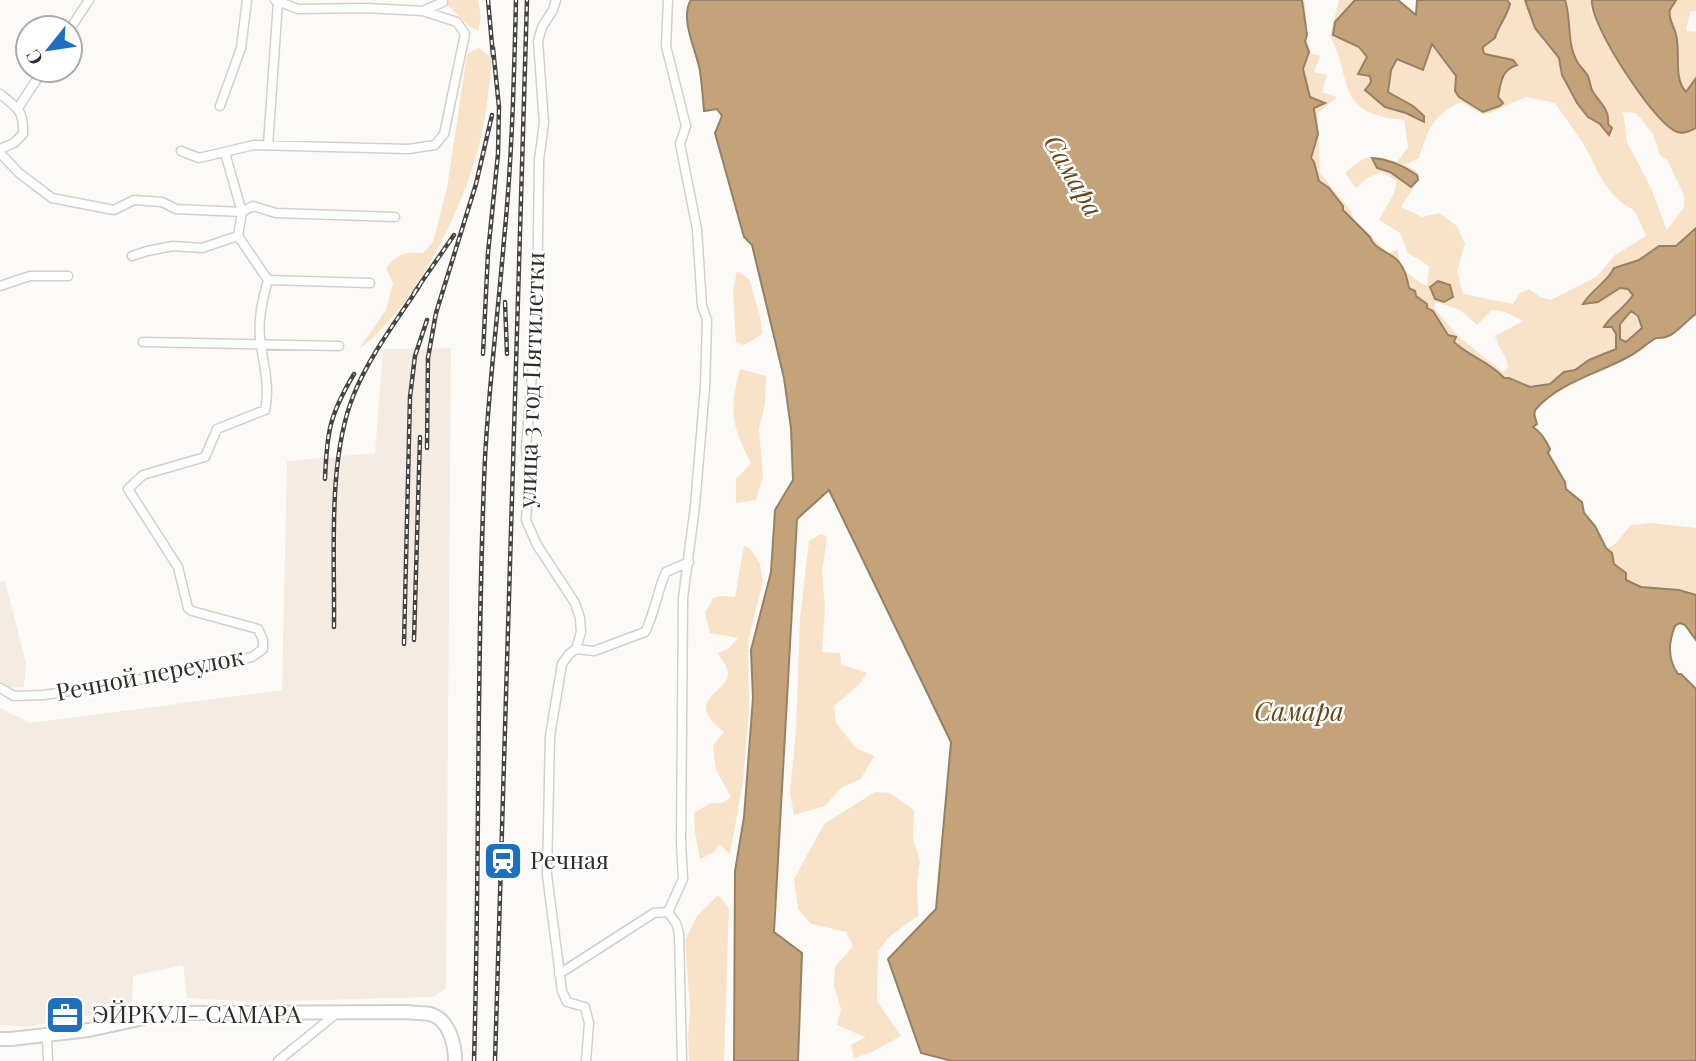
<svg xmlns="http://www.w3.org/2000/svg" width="1696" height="1061" font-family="'Playfair Display',serif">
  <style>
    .built { fill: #f4ece3 }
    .green { fill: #f9e3c8; fill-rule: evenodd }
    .water { fill: #c4a37a; stroke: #978063; stroke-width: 2; fill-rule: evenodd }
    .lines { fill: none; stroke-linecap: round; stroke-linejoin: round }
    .street-casing { stroke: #d2d0cd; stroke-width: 11 }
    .secondary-casing { stroke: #d2d0cd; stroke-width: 16 }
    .street { stroke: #fff; stroke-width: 8 }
    .secondary { stroke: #fff; stroke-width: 12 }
    .rail-casing { stroke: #454443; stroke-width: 4.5 }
    .rail { stroke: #fff; stroke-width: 2; stroke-dasharray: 5; stroke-linecap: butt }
    .labels { text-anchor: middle; stroke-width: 5; stroke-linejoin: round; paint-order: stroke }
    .street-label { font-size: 24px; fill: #2e2d2c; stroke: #fff }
    .poi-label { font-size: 24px; fill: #2e2d2c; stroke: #fff; text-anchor: start }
    .water-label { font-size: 26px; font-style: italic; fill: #694716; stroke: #fff }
  </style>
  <rect width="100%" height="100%" fill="#fcfaf7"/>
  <path class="built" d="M451,348L446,988L434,997L252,1002L187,998L183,965L133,976L132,1007L26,1027L0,1025V708L30,723L282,690L287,461L375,453L383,349Z
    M5,581L26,663L24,687L6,688L0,685V582Z"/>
  <path class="green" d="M436,0H478L481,17L478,31C462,24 453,4 436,0Z
    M1302,0L1305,2L1308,44L1312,54L1320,56L1314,72L1327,75L1322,92L1337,97L1318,113L1320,173L1351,211L1354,219L1388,253L1398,250C1398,268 1412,278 1427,286L1429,266L1408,253L1400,233L1379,220L1394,193L1397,181L1382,172L1367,178L1356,188L1345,173C1364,155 1372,153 1397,162L1408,147L1404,120C1334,114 1354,82 1330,36L1339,0H1355L1335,22L1342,39L1359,47L1367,57L1359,74L1370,76L1371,82L1385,107L1406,113L1423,122L1424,116L1413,106L1388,92L1391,70L1397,59L1423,70L1432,43L1456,76L1455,83L1498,97C1501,83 1501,70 1516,66L1484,54L1483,47L1495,39L1496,31L1510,5L1507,0H1525L1544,42L1559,58L1562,75L1588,117L1600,124L1607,125C1610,110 1600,103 1593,92C1590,87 1590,81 1588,77C1585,71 1581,68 1578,64C1566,44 1572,21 1565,0H1592L1590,9L1615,58L1631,84L1669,128L1685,133L1696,128V228L1676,246H1659L1639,260L1621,267L1587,297L1584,304L1598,302L1620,288L1628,289L1633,295C1626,306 1618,316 1607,321L1604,327H1612L1616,334V349L1602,357L1589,360L1575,370L1564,372L1550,384L1530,387L1509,378H1504L1454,342L1444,331L1433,311L1427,308L1409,288L1408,278L1399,262L1372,242L1370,237L1343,210C1341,202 1333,192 1327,186C1324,183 1320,183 1318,179C1313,173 1316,164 1311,158L1317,132L1314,110V108L1323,104L1309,97L1303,69L1308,56ZM1527,97L1555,103C1564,117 1575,131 1584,145C1598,170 1607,198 1634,210L1646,236L1615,255L1596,277L1551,300L1540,297L1529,289L1519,294L1513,304L1463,294L1457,271L1465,244L1457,226L1439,213L1422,217L1401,207L1420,177L1415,170L1404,165L1419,158C1428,130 1432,115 1461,102L1483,115C1499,111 1511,102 1527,97ZM1623,112L1636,113L1653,134L1660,155L1667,160L1684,195V207L1667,230L1650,186L1627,142ZM1436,302L1460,310L1477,325L1492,310L1505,312L1523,321L1495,336C1498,348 1507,355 1508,367L1503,372L1459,337L1434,308Z
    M1676,0H1696V11L1690,12L1686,31L1696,32V78L1686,92C1674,79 1679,53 1677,37C1676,29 1668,19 1670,10C1671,8 1676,1 1676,0Z
    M479,48L492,58C489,89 486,123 477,153C459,217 413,309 359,349L386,310L393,283L386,268C397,254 406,251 423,253L433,242L447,188L467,54Z
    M737,271L749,279L760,316L762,334L744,345L736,343L733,291Z
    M1631,311L1638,316L1642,328L1627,342L1620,339V324Z
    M740,369L766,376L765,404L759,429L763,476L756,500L736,503V479L751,463C731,424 729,411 740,369Z
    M1651,523L1696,528V595L1679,590L1641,587L1630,583L1614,564L1613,556L1606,549L1615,544L1631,525Z
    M821,534L827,537L822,573L825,609L822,652L840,653L841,664L867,673L859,685L834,706L836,723L857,749L874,756L861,779L841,788L825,806L794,815L790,793L796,730L800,618L809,541Z
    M744,546L750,548L760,564L763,581L748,641L749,710L743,781L730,854L719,844L714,852L700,859L695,832L694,813L710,803H722L731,797L716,770L713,745L724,732C681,699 729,693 728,673C728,667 721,659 718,653L729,648L738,638L710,633L705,613L713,598L721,596L735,597Z
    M875,792L890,793L914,810L913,838L920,861L917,882L918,916L889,937L878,951L877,1001L901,1036L870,1053L854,1058L851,1045L865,1037L837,1025L841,1009L834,986L835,967L853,946L846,932L811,924L798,909L794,879L824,824Z
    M718,895L729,908L724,1061H689L688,1034L690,1011L685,940L697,916Z"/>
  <path class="water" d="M691,0H1302L1307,35L1305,41L1309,52L1303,69L1310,97L1325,103L1314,108V110L1318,134L1311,158L1314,162L1319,181L1329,188L1343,206V210L1370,237C1374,250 1391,252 1399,262C1406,271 1407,279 1409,288L1415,291L1416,296L1427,304V308L1433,311L1448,335L1456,337L1454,342C1470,357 1490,362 1504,378H1509L1530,387L1550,384L1564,372L1575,370L1589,360L1616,349V334L1612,327H1604C1610,316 1624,309 1633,295L1628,289L1620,288L1598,302L1583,304C1591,290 1607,283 1614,268L1639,260L1659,246H1676L1696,228V314C1681,324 1675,339 1656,338C1646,344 1638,352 1628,357C1599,373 1558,383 1536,409C1532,414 1536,419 1537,424L1533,427C1541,432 1546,440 1550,449L1548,453L1565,482L1566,489L1582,502L1584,513L1595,526L1606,548L1612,553L1614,564L1626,573V580L1641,587L1679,590L1696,595V640L1685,625L1680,623L1675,626C1668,643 1668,660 1678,674H1681L1696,689V1061H952L921,1053L888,959L936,909L951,742L829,490L797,519L774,932L802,953L798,1061H734L735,871L744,817L753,698L751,650L771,572L775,510L793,480L791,428L784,378L752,245L744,237L715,133L722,116L717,109L704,111C703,98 702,84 700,71C697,52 679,18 691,0ZM1631,311L1638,316L1642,328L1626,342L1620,339V324Z
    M1355,0H1398L1416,15L1417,0H1507L1510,4C1507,17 1497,28 1495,38L1483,47V51L1485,54L1513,60L1517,65C1501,70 1501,83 1498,97L1503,103L1500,106L1483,112L1459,97L1455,91L1456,76L1432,44L1423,70L1397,59L1391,70L1388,92L1413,106L1424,116V122L1406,113L1385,107L1365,90L1371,82L1370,76L1358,74L1367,57L1359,47L1333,35L1335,22Z
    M1525,0H1565C1572,21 1566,44 1578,63C1581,68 1585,71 1588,76C1590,81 1590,87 1593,92C1600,103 1610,110 1608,124L1612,128L1609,135L1600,124L1588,117L1577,103L1562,75L1559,58L1535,28Z
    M1592,0H1676C1676,1 1670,9 1670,10C1668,17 1673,26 1675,31C1682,50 1672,77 1686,92L1696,78V128C1689,131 1683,135 1675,131C1652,120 1589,23 1592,0Z
    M1372,158C1388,159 1404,166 1417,175L1418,180L1411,187L1390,172L1377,168Z
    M1438,281L1450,285L1453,297L1444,302L1435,299L1430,287Z"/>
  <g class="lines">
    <g class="street-casing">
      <path id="street" d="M275,0L298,9L366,8L423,11L443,2
        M556,0L553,10L542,27L538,41L544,123L539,160L537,314L526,448L529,482L526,520L537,545L575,603L580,618L581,632L576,649L569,654L562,664L550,736L547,875L562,991L567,1002L585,1007L589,1023L586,1061
        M668,0L666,46L686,126L680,144L697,229L702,306L707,320L705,387L695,506L683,598L681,842L683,879L668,912L676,923L679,933L682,1061
        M70,29L89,0
        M0,94C18,108 24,111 23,134L14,143L0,149
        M220,106L241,48L247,0
        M18,108L43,70
        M268,145L278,2
        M181,151L199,158L254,145L408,149L435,145L444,134L465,34L457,22L423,11
        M0,153L19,173L52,198L114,210L134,200L162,202L176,209L242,212L253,206L276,213L395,217
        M132,256L147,251L173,246L202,248L238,236
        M268,280L370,283
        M0,286L30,276H68
        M143,342L339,346
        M576,649L594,651L645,632C655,613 657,591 666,572L689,562
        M0,688L14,696L44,695L122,683L252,657L263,649V640L258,629L192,611L188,608L178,567L128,489L143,475L205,457L217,429L265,410C270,389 264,366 261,345C257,323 262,301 268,280L238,236L242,212L225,153
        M559,974L654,913L668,912
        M47,1036L48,1061
        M278,1061L337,1013"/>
    </g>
    <g class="secondary-casing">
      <path id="secondary" d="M0,1039H11L89,1030L167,1013L407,1012C414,1013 423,1013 430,1014C449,1019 455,1044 455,1061"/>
    </g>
    <use href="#street" class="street"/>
    <use href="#secondary" class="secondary"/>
    <g class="rail-casing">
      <path id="rail" d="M488,0L493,56
        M414,293L454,235
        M505,302L507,354
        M483,354L488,253L498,154L499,107L493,48
        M427,448L428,358L436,313L476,184L492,115
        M325,479C327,432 329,416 354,374
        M334,627C335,557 327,459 354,394C370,355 397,320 420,285
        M414,640L420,437
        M404,644L410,397L415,356L427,320
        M474,1061C480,860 476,659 485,458C489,385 498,313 504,240C512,160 514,80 516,0
        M495,1061L527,0"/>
    </g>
    <use href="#rail" class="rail"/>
  </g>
  <defs>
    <g id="station-square" transform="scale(2.0125)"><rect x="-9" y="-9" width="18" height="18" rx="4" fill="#1d70bf" stroke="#fff"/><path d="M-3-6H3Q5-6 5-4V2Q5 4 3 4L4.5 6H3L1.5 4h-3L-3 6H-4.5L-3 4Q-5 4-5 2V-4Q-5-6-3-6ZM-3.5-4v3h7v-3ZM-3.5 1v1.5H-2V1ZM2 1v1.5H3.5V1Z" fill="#fff"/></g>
    <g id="office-square" transform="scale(2.0125)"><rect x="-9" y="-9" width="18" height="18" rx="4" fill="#1d70bf" stroke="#fff"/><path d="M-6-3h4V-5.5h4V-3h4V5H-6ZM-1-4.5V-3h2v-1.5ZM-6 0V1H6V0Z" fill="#fff"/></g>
  </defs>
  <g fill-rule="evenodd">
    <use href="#station-square" x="503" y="861"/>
    <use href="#office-square" x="65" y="1015"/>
  </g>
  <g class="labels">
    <g class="street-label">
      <text transform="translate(532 380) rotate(-88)" y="8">улица 3 год Пятилетки</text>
      <text transform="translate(150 675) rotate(-11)" y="8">Речной переулок</text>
    </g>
    <g class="poi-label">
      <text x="530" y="869">Речная</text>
      <text x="92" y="1023">ЭЙРКУЛ- САМАРА</text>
    </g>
    <g class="water-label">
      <text transform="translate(1073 176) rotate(60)" y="9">Самара</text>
      <text x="1299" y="721">Самара</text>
    </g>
  </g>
  <g transform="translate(49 49) rotate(240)"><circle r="33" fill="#ffffff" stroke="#ababab" stroke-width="2"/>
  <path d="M0-5L12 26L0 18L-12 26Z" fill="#1d70bf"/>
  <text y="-10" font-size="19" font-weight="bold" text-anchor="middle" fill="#2e2d2c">С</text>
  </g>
</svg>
